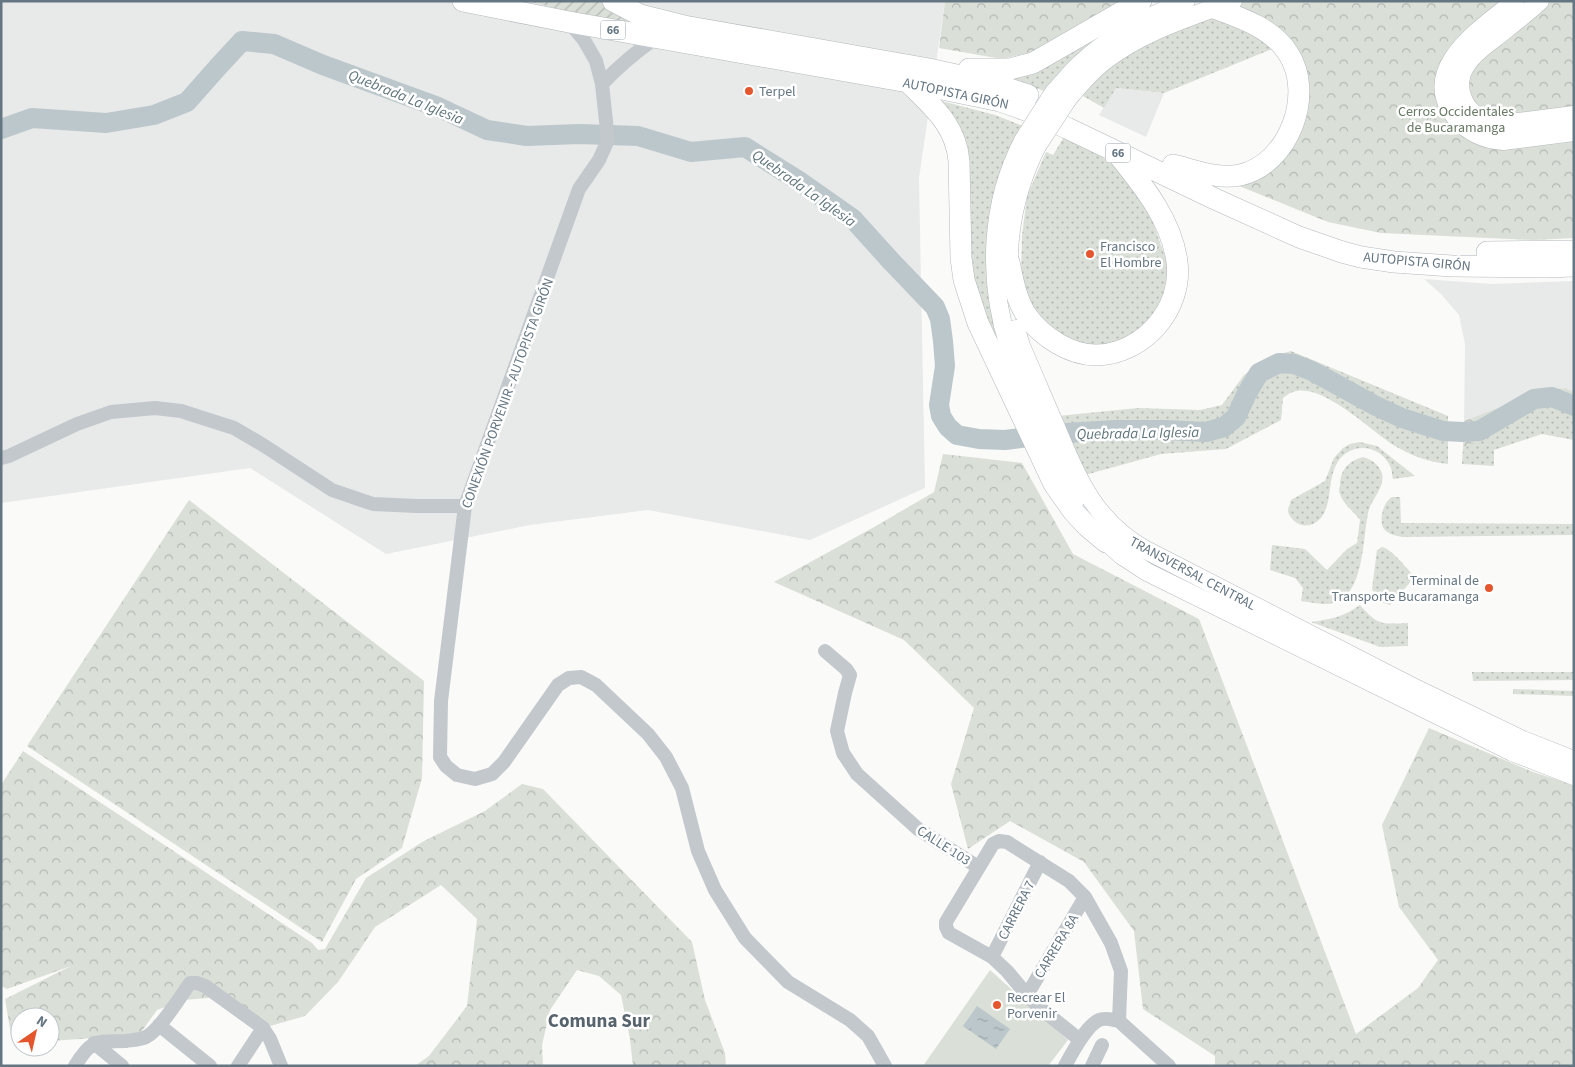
<svg xmlns="http://www.w3.org/2000/svg" width="1575" height="1067" font-family="'Source Sans 3',sans-serif">
  <style>
    .built { fill: #e8e9e9 }
    .grass { fill: url(#grass-dots) }
    .forest { fill: url(#forest-crowns) }
    .garden { fill: url(#garden-furrows) }
    .pitch { fill: #dadfd7 }
    .water { fill: url(#water-ripples) }
    .lines { fill: none; stroke-linecap: round; stroke-linejoin: round }
    .river { stroke: #bbc7cb; stroke-width: 20 }
    .major-casing { stroke: #b5babe; stroke-width: 19 }
    .highway-casing { stroke: #b4b9bd; stroke-width: 22 }
    .minor { stroke: #c3c8cc; stroke-width: 14 }
    .major { stroke: #fff; stroke-width: 18 }
    .highway { stroke: #fff; stroke-width: 21 }
    .major-bridge-casing { stroke: #b5babe; stroke-width: 19; stroke-linecap: butt }
    .major-bridge { stroke: #fff; stroke-width: 18 }
    .poi-dot { fill: #e4572e; stroke: #fff; stroke-width: 2 }
    .labels { text-anchor: middle; stroke-width: 5; stroke-linejoin: round; paint-order: stroke }
    .shield { fill: #fff; stroke: #939fa8; stroke-width: 1 }
    .shield-label { font-size: 12px; font-weight: bold; fill: #657683 }
    .poi-label { font-size: 14px; fill: #657683; stroke: #fff; text-anchor: start }
    .street-label { font-size: 14px; fill: #657683; stroke: #fff }
    .park-label { font-size: 14px; fill: #687a64; stroke: #fff }
    .water-label { font-size: 15px; font-style: italic; fill: #60757c; stroke: #fff }
    .district-label { font-size: 19px; font-weight: bold; fill: #57646e; stroke: #fff }
  </style>
  <defs>
    <pattern id="grass-dots" width="8" height="8" patternUnits="userSpaceOnUse" patternTransform="scale(1.25)"><rect width="8" height="8" fill="#dadfd7"/><path d="M2 2h.1M6 6h.1" fill="none" stroke="#b4b9b4" stroke-width="1.8" stroke-linecap="round"/></pattern>
    <pattern id="forest-crowns" width="20" height="18" patternUnits="userSpaceOnUse" patternTransform="scale(1.25)"><rect width="20" height="18" fill="#dadfd7"/><path d="M2 6a3 3 0 1 1 6 0M12 15a3 3 0 1 1 6 0" fill="none" stroke="#b4b9b4"/></pattern>
    <pattern id="garden-furrows" width="10" height="10" patternUnits="userSpaceOnUse" patternTransform="scale(1.25)"><rect width="10" height="10" fill="#dadfd7"/><path d="M-1 1l2-2M0 10L10 0M9 11l2-2" fill="none" stroke="#b4b9b4"/></pattern>
    <pattern id="water-ripples" width="26" height="14" patternUnits="userSpaceOnUse" patternTransform="scale(1.25)"><rect width="26" height="14" fill="#bbc7cb"/><path d="M2 4q2-2 4 0t4 0M15 11q2-2 4 0t4 0" fill="none" stroke="#9ca6aa"/></pattern>
  </defs>
  <rect width="100%" height="100%" fill="#fafaf8"/>
  <path class="built" d="M1,1H945L919,178L925,488L810,540L648,510L530,525L386,554L250,468L1,503Z
    M1116,88L1164,93L1146,137L1099,115Z
    M1424,279L1492,284L1574,281V392L1566,388L1539,391L1464,421L1465,344L1459,315L1441,294Z"/>
  <path class="grass" d="M1212,17L1262,38L1272,49L1164,93L1116,88L1104,108L1083,96L1096,79L1110,67L1150,39Z
    M1124,18L1056,79L1044,91L1009,78Z
    M938,100L995,115L1023,126L999,180L1007,359L974,296Z
    M1064,137L1098,154L1114,166L1149,211L1168,265V289L1150,320L1135,334L1117,344L1100,346L1081,344L1062,336L1045,322L1031,306L1021,277L1022,236L1027,196L1046,152L1053,155Z
    M1291,351L1448,416V464C1428,462 1412,456 1395,446C1371,431 1321,381 1293,392C1289,393 1286,396 1283,398L1281,420L1226,449L1161,454L1085,475L1058,416L1138,408L1200,410L1222,405L1244,375L1270,357Z
    M1548,405L1559,407L1574,414V440L1542,434L1494,450V466L1462,464L1463,448L1540,407Z
    M1360,442L1377,446L1415,476L1393,479C1392,476 1392,471 1391,468C1382,445 1353,441 1339,460C1327,477 1333,498 1323,515C1316,526 1304,529 1294,521C1292,518 1289,516 1288,512C1288,508 1290,504 1291,500L1325,481L1334,458L1343,448L1350,444Z
    M1363,457C1372,460 1379,464 1382,474C1385,486 1373,498 1369,509C1362,535 1366,601 1328,604C1319,604 1310,602 1301,601L1303,588L1295,578L1270,570L1272,545L1305,549L1327,570L1347,549L1357,543L1360,520C1354,512 1343,504 1340,494C1339,493 1339,487 1340,486C1340,470 1348,461 1363,457Z
    M1392,497H1400L1401,523L1574,524V535L1402,537C1396,536 1388,534 1384,529C1378,520 1384,501 1392,497Z
    M1382,547C1392,549 1407,569 1415,577L1390,605L1380,602L1372,589L1377,550Z
    M1360,605C1378,626 1382,624 1408,623V646L1380,647L1311,622C1331,619 1344,617 1360,605Z
    M1472,672H1574V680L1473,681Z
    M1513,689L1574,691V696L1513,694Z"/>
  <path class="forest" d="M945,1H1124L1032,52L1002,59L939,48Z
    M1236,1H1574V238L1534,240L1381,233L1328,222L1239,186L1269,170L1305,81L1242,10Z
    M1566,388L1574,392V414C1563,408 1553,404 1540,407L1463,448L1464,421L1540,391Z
    M943,454L1022,463L1073,554L1199,619L1356,1034L1418,988L1438,960L1399,907L1382,825L1429,728L1533,772L1574,785V1066H1215V1056L1143,1009L1134,931L1084,862L1010,821L968,849L951,784L974,708L904,640L774,582L876,526L934,492Z
    M189,500L424,681L422,778L402,848L356,879L322,942L27,746Z
    M23,751L312,943L318,950L325,949L366,878L424,841L485,811L522,784L543,789L692,942L705,1000L725,1053L726,1066H633L630,1039L621,995L599,976L577,970L550,1010L542,1045L543,1066H415L429,1056L467,1006L477,919L441,885L375,927L338,982L305,1016L270,1026L247,1012L219,997L184,1000L157,1010L139,1035L50,1041V1017H20V1037L11,1035L5,999L71,966L7,989L1,986V785Z"/>
  <path class="garden" d="M528,1H603L715,38L598,19Z"/>
  <path class="pitch" d="M990,970L1068,1040L1048,1066H923Z"/>
  <path class="water" d="M977,1006L1010,1029L996,1049L963,1026Z"/>
  <g class="lines">
    <path class="river" d="M1,129L32,118L106,123L154,115L187,102L217,68L242,41L274,44L323,65L438,107L487,130L527,136L579,134L638,136L691,152L745,147L799,181L853,219L890,260L935,307L940,319L943,341L945,366L939,405L941,416L948,427L957,435L979,439L1005,440L1051,434L1115,430H1166L1206,432L1224,427L1236,417L1247,393L1259,373L1279,363L1294,364L1312,371L1376,406L1402,418L1443,431L1463,432L1479,431L1534,399L1552,397L1574,406"/>
    <g class="major-casing">
      <path id="major" d="M1515,1C1482,28 1416,69 1456,118C1468,132 1485,140 1503,141L1574,132
        M1540,1C1526,14 1510,26 1495,38C1485,46 1474,53 1467,64C1459,75 1458,89 1464,101C1471,116 1486,122 1502,124L1574,115
        M1054,92C1063,83 1071,72 1080,64C1110,36 1148,16 1186,1
        M1067,100C1079,85 1092,70 1107,59C1144,31 1190,17 1233,1
        M1024,139C990,203 987,278 1009,347C1017,371 1028,394 1038,417C1050,445 1059,475 1075,501
        M1009,276C1007,230 1017,186 1037,146
        M1016,329L1021,346C1033,373 1044,400 1056,427C1078,479 1094,521 1146,550L1411,686L1523,740L1574,760
        M1097,533L1121,555L1147,572L1512,752L1574,776"/>
    </g>
    <g class="highway-casing">
      <path id="highway" d="M463,1L569,22L908,82L1000,101L1028,111L1067,128L1215,199L1299,237L1342,252L1361,257L1394,262L1452,266L1545,267L1574,266
        M613,1L640,15L684,26L929,69L984,81L1028,95
        M969,69H1010L1033,63L1141,1
        M908,82C932,106 956,125 959,161L961,258L964,280L978,323L1054,484L1073,511L1087,526L1106,542
        M1173,165C1194,170 1219,180 1240,175C1289,164 1315,94 1288,53C1272,28 1241,18 1214,8
        M1487,252L1574,251
        M1009,262C1013,280 1016,300 1027,316C1042,337 1071,356 1098,355C1144,353 1183,309 1177,262C1172,222 1145,188 1120,157"/>
    </g>
    <path class="minor" d="M569,22L584,40L596,61L602,84L608,140L599,160L579,189L465,506L441,701L440,757L446,766L457,775L475,779L492,774L504,762L558,685L569,678L581,677L596,685L648,734L666,757L682,788L698,851L715,890L745,938L788,982L850,1020L868,1036L885,1066
      M602,84C619,66 637,51 657,37
      M1,458L9,456L77,424L111,412L155,408L181,411L234,428L263,445L332,490L373,504L417,506H465
      M825,651L846,669L850,675L845,693L837,731L843,753L857,774L918,829L978,867
      M992,957L1040,862
      M1027,995L1085,897
      M1119,1021L1169,1066
      M159,1025L210,1066
      M1080,1040L1040,1008L1027,995L1007,971L992,957L949,933L946,927V922L993,844L999,841L1007,842L1069,881L1085,897L1111,943L1121,971L1119,1021
      M94,1043L122,1066
      M75,1066C92,1038 96,1042 126,1041C133,1040 139,1040 146,1037C160,1030 180,997 190,983H197L205,986L263,1028L270,1039L281,1066
      M238,1066L263,1028
      M1065,1066C1072,1053 1086,1026 1099,1020C1105,1017 1113,1020 1119,1021
      M1092,1066L1102,1045"/>
    <use href="#major" class="major"/>
    <use href="#highway" class="highway"/>
    <g class="major-bridge-casing">
      <path id="major-bridge" d="M1024,139L1054,92
        M1037,146L1067,100"/>
    </g>
    <use href="#major-bridge" class="major-bridge"/>
  </g>
  <g class="poi-dot">
    <circle cx="749" cy="91" r="5"/>
    <circle cx="1090" cy="254" r="5"/>
    <circle cx="1489" cy="588" r="5"/>
    <circle cx="997" cy="1005" r="5"/>
  </g>
  <g class="labels">
    <g class="shield">
      <rect x="600.5" y="20.5" width="25" height="19" rx="4"/>
      <rect x="1105.5" y="143.5" width="25" height="19" rx="4"/>
    </g>
    <g class="shield-label">
      <text x="613" y="34">66</text>
      <text x="1118" y="157">66</text>
    </g>
    <g class="poi-label">
      <text x="759" y="96">Terpel</text>
      <text x="1100" y="251">Francisco<tspan x="1100" dy="16">El Hombre</tspan></text>
      <text x="1479" y="585" text-anchor="end">Terminal de<tspan x="1479" dy="16">Transporte Bucaramanga</tspan></text>
      <text x="1007" y="1002">Recrear El<tspan x="1007" dy="16">Porvenir</tspan></text>
    </g>
    <g class="street-label">
      <text transform="translate(956 93) rotate(12)" y="5">AUTOPISTA GIRÓN</text>
      <text transform="translate(1417 261) rotate(5)" y="5">AUTOPISTA GIRÓN</text>
      <text transform="translate(507 393) rotate(-70)" y="5">CONEXIÓN PORVENIR - AUTOPISTA GIRÓN</text>
      <text transform="translate(1193 573) rotate(28)" y="5">TRANSVERSAL CENTRAL</text>
      <text transform="translate(944 845) rotate(33)" y="5">CALLE 103</text>
      <text transform="translate(1016 910) rotate(-63)" y="5">CARRERA 7</text>
      <text transform="translate(1056 946) rotate(-59)" y="5">CARRERA 8A</text>
    </g>
    <g class="park-label">
      <text x="1456" y="116">Cerros Occidentales<tspan x="1456" dy="16">de Bucaramanga</tspan></text>
    </g>
    <g class="water-label">
      <text transform="translate(406 97) rotate(22)" y="5">Quebrada La Iglesia</text>
      <text transform="translate(804 188) rotate(35)" y="5">Quebrada La Iglesia</text>
      <text transform="translate(1138 433) rotate(-1)" y="5">Quebrada La Iglesia</text>
    </g>
    <g class="district-label">
      <text x="599" y="1027">Comuna Sur</text>
    </g>
  </g>
  <rect width="1575" height="1067" fill="none" stroke="#657683" stroke-width="5"/>
  <g transform="translate(35 1032) rotate(34)"><circle r="24" fill="#ffffff" stroke="#c1c8cd"/>
  <path d="M0-4L9 19L0 12L-9 19Z" fill="#e4572e"/>
  <text y="-8" font-size="14" font-weight="bold" text-anchor="middle" fill="#657683">N</text>
  </g>
</svg>
